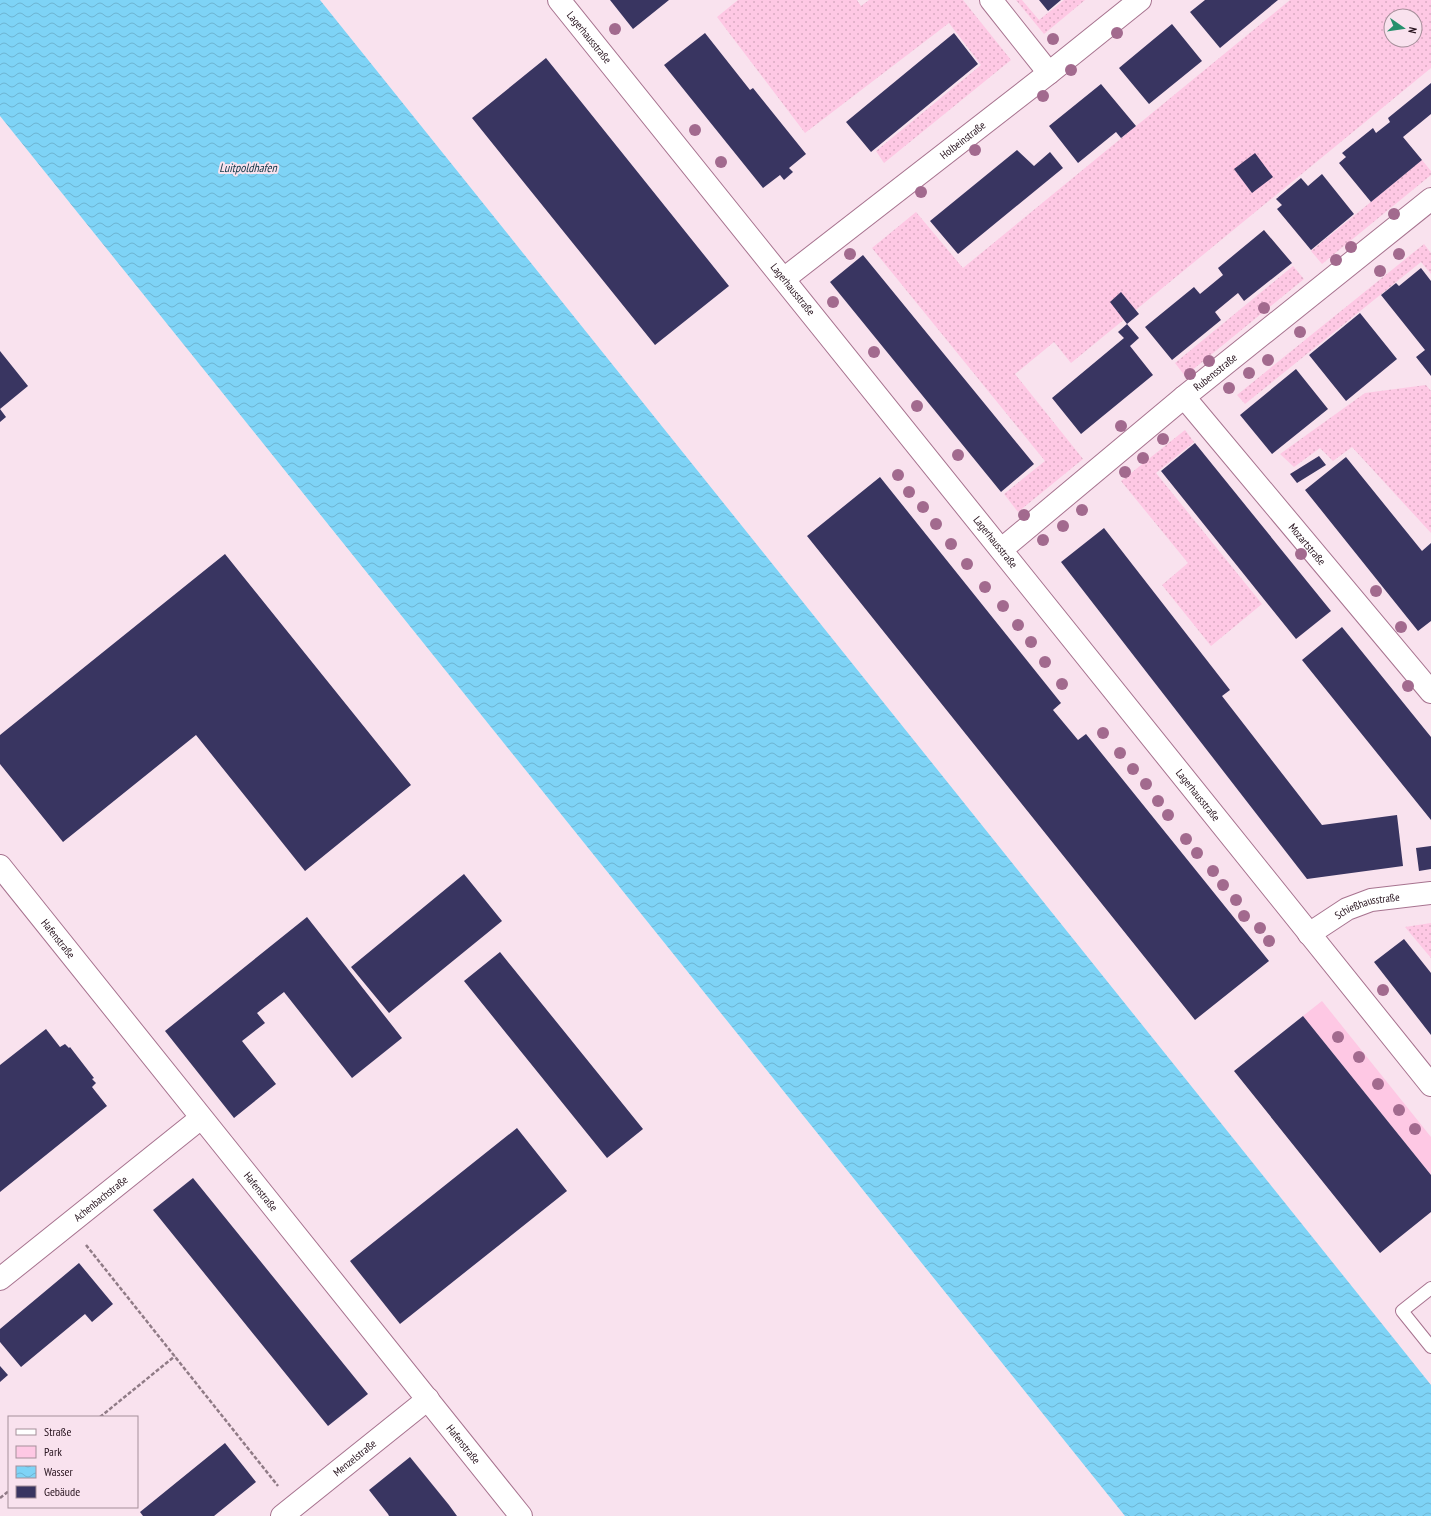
<svg xmlns="http://www.w3.org/2000/svg" width="1431" height="1516" font-family="'PT Sans Narrow',sans-serif">
  <style>
    .green { fill: #fec8e4 }
    .garden { fill: url(#garden-dots); fill-rule: evenodd }
    .water { fill: url(#water-waves) }
    .building { fill: #393561 }
    .lines { fill: none; stroke-linecap: round; stroke-linejoin: round }
    .service-casing { stroke: #a7738f; stroke-width: 14 }
    .minor-casing { stroke: #a7738f; stroke-width: 24 }
    .tertiary-casing { stroke: #a7738f; stroke-width: 24 }
    .path { stroke: #907b86; stroke-width: 2.5; stroke-dasharray: 4 2; stroke-linecap: butt }
    .service { stroke: #fff; stroke-width: 12 }
    .minor { stroke: #fff; stroke-width: 22 }
    .tertiary { stroke: #fff; stroke-width: 22 }
    .tree { fill: #a26a8e }
    .labels { text-anchor: middle; stroke-width: 4; stroke-linejoin: round; paint-order: stroke }
    .street-label { font-size: 11px; fill: #26121d; stroke: #f9e2ee }
    .water-label { font-size: 12px; font-style: italic; fill: #0f3645; stroke: #f9e2ee }
  </style>
  <defs>
    <pattern id="garden-dots" width="8" height="8" patternUnits="userSpaceOnUse"><rect width="8" height="8" fill="#fec8e4"/><path d="M2 2h.1M6 6h.1" fill="none" stroke="#daabc3" stroke-width="1.8" stroke-linecap="round"/></pattern>
    <pattern id="water-waves" width="16" height="10" patternUnits="userSpaceOnUse"><rect width="16" height="10" fill="#7ed3f6"/><path d="M0 5q4-4 8 0t8 0" fill="none" stroke="#6db4d2"/></pattern>
  </defs>
  <rect width="100%" height="100%" fill="#f9e2ee"/>
  <path class="green" d="M1322,1001L1431,1137V1175L1303,1016Z"/>
  <path class="garden" d="M738,0H857L861,6L869,0H963L1011,60L884,163L876,151L981,65L949,23L805,133L717,17Z
    M1016,0H1022L1039,20L1064,0H1085L1044,34Z
    M1290,0H1431V68L1071,363L1054,342L1015,374L1083,459L1018,512L1004,494L1045,461L872,248L916,212L963,268ZM1391,16H1415V40H1391Z
    M1422,160L1431,171V175L1322,264L1311,251Z
    M1424,244L1431,253V274L1421,262L1245,404L1237,395Z
    M1293,266L1304,279L1185,376L1175,363Z
    M1426,385L1431,391V533L1352,447L1333,461L1320,448L1294,467L1280,454L1365,393Z
    M1185,430L1194,442L1156,473L1262,604L1211,646L1162,585L1188,563L1121,481Z
    M1431,923V958L1405,927Z"/>
  <path class="water" d="M0,0H320L1431,1385V1516H1125L0,116Z"/>
  <path class="building" d="M610,0H669L633,29Z
    M1039,0H1061L1048,11Z
    M1205,0H1278L1220,48L1190,12Z
    M1172,24L1202,61L1149,104L1119,68Z
    M705,33L750,90L753,88L806,154L789,168L793,172L784,180L780,175L763,188L664,65Z
    M954,33L978,64L871,152L846,122Z
    M546,58L729,286L655,345L472,118Z
    M1431,83V114L1403,137L1422,160L1371,202L1339,163L1346,157L1342,153L1373,128L1376,133L1390,122L1388,118Z
    M1101,84L1136,126L1121,138L1116,132L1078,163L1049,126Z
    M1017,150L1034,166L1050,152L1063,168L958,254L930,221Z
    M1255,153L1273,177L1252,193L1234,169Z
    M1322,174L1354,214L1311,250L1277,209L1282,205L1276,199L1301,178L1308,186Z
    M1264,230L1292,263L1244,301L1238,293L1215,312L1221,320L1172,360L1145,327L1194,287L1200,294L1223,275L1218,268Z
    M863,255L1034,464L1001,492L830,282Z
    M1421,268L1431,281V376L1416,357L1425,350L1381,295L1396,283L1399,286Z
    M1121,292L1139,314L1127,324L1139,338L1130,346L1153,375L1081,434L1052,398L1124,338L1118,332L1127,324L1110,302Z
    M1360,313L1397,359L1346,401L1309,355Z
    M0,351L28,386L0,409Z
    M1296,369L1328,409L1272,454L1240,415Z
    M0,409L6,417L0,422Z
    M1195,443L1331,611L1296,639L1161,471Z
    M1319,456L1326,465L1297,483L1290,474Z
    M1346,457L1422,551L1431,543V621L1418,631L1305,490Z
    M880,477L1061,703L1053,710L1078,740L1086,734L1269,961L1195,1020L807,536Z
    M1104,528L1230,690L1222,696L1322,825L1397,815L1403,866L1307,879L1061,562Z
    M225,554L411,785L305,871L196,735L63,842L0,764V735Z
    M1342,627L1431,737V820L1302,660Z
    M1431,846V869L1419,871L1416,848Z
    M464,874L502,921L389,1013L351,967Z
    M307,917L402,1038L352,1078L284,992L257,1013L265,1023L242,1041L276,1084L234,1118L165,1031Z
    M1404,939L1431,973V1035L1374,962Z
    M500,952L643,1129L607,1158L464,981Z
    M1303,1016L1431,1175V1212L1380,1253L1234,1071Z
    M46,1029L60,1047L65,1044L69,1048L70,1047L94,1078L92,1079L96,1083L92,1087L107,1106L0,1192V1065Z
    M517,1128L567,1191L400,1324L350,1261Z
    M193,1178L368,1394L328,1426L153,1210Z
    M79,1263L113,1304L92,1322L85,1314L21,1367L0,1342V1329Z
    M0,1366L8,1375L0,1382Z
    M225,1443L256,1482L214,1516H143L140,1512Z
    M410,1457L449,1505L457,1516H389L388,1514L369,1490Z"/>
  <g class="lines">
    <g class="service-casing">
      <path id="service" d="M1431,1288L1402,1311L1431,1347"/>
    </g>
    <g class="minor-casing">
      <g id="minor">
        <path d="M991,0L1049,73"/>
        <path id="s1" d="M785,278L1049,73L1140,0"/>
        <path id="s2" d="M1184,397L1431,692"/>
        <path id="s3" d="M1002,549L1184,397L1431,199"/>
        <path id="s4" d="M0,866L521,1516"/>
        <path id="s5" d="M1309,934L1347,909L1371,900L1431,893"/>
        <path id="s6" d="M0,1279L201,1118"/>
        <path id="s7" d="M282,1516L428,1399"/>
      </g>
    </g>
    <g class="tertiary-casing">
      <g id="tertiary">
        <path id="s8" d="M559,0C852,360 1140,724 1431,1085"/>
      </g>
    </g>
    <path class="path" d="M86,1245L278,1486
      M100,1417L175,1356
      M0,1498L9,1491"/>
    <use href="#service" class="service"/>
    <use href="#minor" class="minor"/>
    <use href="#tertiary" class="tertiary"/>
  </g>
  <g class="tree">
    <circle cx="615" cy="29" r="6"/>
    <circle cx="1117" cy="33" r="6"/>
    <circle cx="1053" cy="39" r="6"/>
    <circle cx="1071" cy="70" r="6"/>
    <circle cx="1043" cy="96" r="6"/>
    <circle cx="695" cy="130" r="6"/>
    <circle cx="975" cy="150" r="6"/>
    <circle cx="721" cy="162" r="6"/>
    <circle cx="921" cy="192" r="6"/>
    <circle cx="1394" cy="214" r="6"/>
    <circle cx="1351" cy="247" r="6"/>
    <circle cx="850" cy="254" r="6"/>
    <circle cx="1399" cy="254" r="6"/>
    <circle cx="1336" cy="260" r="6"/>
    <circle cx="1380" cy="271" r="6"/>
    <circle cx="833" cy="302" r="6"/>
    <circle cx="1264" cy="308" r="6"/>
    <circle cx="1300" cy="332" r="6"/>
    <circle cx="874" cy="352" r="6"/>
    <circle cx="1268" cy="360" r="6"/>
    <circle cx="1209" cy="361" r="6"/>
    <circle cx="1249" cy="373" r="6"/>
    <circle cx="1190" cy="374" r="6"/>
    <circle cx="1229" cy="388" r="6"/>
    <circle cx="917" cy="406" r="6"/>
    <circle cx="1121" cy="426" r="6"/>
    <circle cx="1163" cy="439" r="6"/>
    <circle cx="958" cy="455" r="6"/>
    <circle cx="1143" cy="458" r="6"/>
    <circle cx="1125" cy="472" r="6"/>
    <circle cx="898" cy="475" r="6"/>
    <circle cx="909" cy="492" r="6"/>
    <circle cx="923" cy="507" r="6"/>
    <circle cx="1082" cy="510" r="6"/>
    <circle cx="1024" cy="515" r="6"/>
    <circle cx="936" cy="524" r="6"/>
    <circle cx="1063" cy="526" r="6"/>
    <circle cx="1043" cy="540" r="6"/>
    <circle cx="951" cy="544" r="6"/>
    <circle cx="1301" cy="554" r="6"/>
    <circle cx="967" cy="564" r="6"/>
    <circle cx="985" cy="587" r="6"/>
    <circle cx="1376" cy="591" r="6"/>
    <circle cx="1003" cy="606" r="6"/>
    <circle cx="1018" cy="625" r="6"/>
    <circle cx="1401" cy="627" r="6"/>
    <circle cx="1031" cy="642" r="6"/>
    <circle cx="1045" cy="662" r="6"/>
    <circle cx="1062" cy="684" r="6"/>
    <circle cx="1408" cy="686" r="6"/>
    <circle cx="1103" cy="733" r="6"/>
    <circle cx="1120" cy="753" r="6"/>
    <circle cx="1133" cy="769" r="6"/>
    <circle cx="1146" cy="784" r="6"/>
    <circle cx="1158" cy="801" r="6"/>
    <circle cx="1168" cy="815" r="6"/>
    <circle cx="1186" cy="839" r="6"/>
    <circle cx="1197" cy="853" r="6"/>
    <circle cx="1213" cy="871" r="6"/>
    <circle cx="1223" cy="885" r="6"/>
    <circle cx="1236" cy="900" r="6"/>
    <circle cx="1244" cy="916" r="6"/>
    <circle cx="1260" cy="928" r="6"/>
    <circle cx="1269" cy="941" r="6"/>
    <circle cx="1383" cy="990" r="6"/>
    <circle cx="1338" cy="1037" r="6"/>
    <circle cx="1359" cy="1057" r="6"/>
    <circle cx="1378" cy="1084" r="6"/>
    <circle cx="1399" cy="1110" r="6"/>
    <circle cx="1415" cy="1129" r="6"/>
  </g>
  <g class="labels">
    <g class="street-label">
      <text dy="4" stroke="none"><textPath href="#s8" startOffset="48">Lagerhausstraße</textPath></text>
      <text dy="4" stroke="none"><textPath href="#s1" startOffset="225">Holbeinstraße</textPath></text>
      <text dy="4" stroke="none"><textPath href="#s8" startOffset="372">Lagerhausstraße</textPath></text>
      <text dy="4" stroke="none"><textPath href="#s3" startOffset="277">Rubensstraße</textPath></text>
      <text dy="4" stroke="none"><textPath href="#s8" startOffset="696">Lagerhausstraße</textPath></text>
      <text dy="4" stroke="none"><textPath href="#s2" startOffset="192">Mozartstraße</textPath></text>
      <text dy="4" stroke="none"><textPath href="#s8" startOffset="1020">Lagerhausstraße</textPath></text>
      <text dy="4" stroke="none"><textPath href="#s5" startOffset="66">Schießhausstraße</textPath></text>
      <text dy="4" stroke="none"><textPath href="#s4" startOffset="93">Hafenstraße</textPath></text>
      <text dy="4" stroke="none"><textPath href="#s4" startOffset="417">Hafenstraße</textPath></text>
      <text dy="4" stroke="none"><textPath href="#s6" startOffset="129">Achenbachstraße</textPath></text>
      <text dy="4" stroke="none"><textPath href="#s4" startOffset="741">Hafenstraße</textPath></text>
      <text dy="4" stroke="none"><textPath href="#s7" startOffset="93">Menzelstraße</textPath></text>
    </g>
    <g class="water-label">
      <text x="248" y="172">Luitpoldhafen</text>
    </g>
  </g>
  <rect x="8" y="1416" width="130" height="92" fill="#f9e2ee" stroke="#a58f9a"/>
  <rect x="16" y="1429" width="20" height="6" fill="#ffffff" stroke="#a58f9a"/>
  <text x="44" y="1436" font-size="12" fill="#26121d">Straße</text>
  <rect x="16" y="1446" width="20" height="12" fill="#fec8e4" stroke="#a58f9a"/>
  <text x="44" y="1456" font-size="12" fill="#26121d">Park</text>
  <rect x="16" y="1466" width="20" height="12" fill="url(#water-waves)" stroke="#a58f9a"/>
  <text x="44" y="1476" font-size="12" fill="#26121d">Wasser</text>
  <rect x="16" y="1486" width="20" height="12" fill="#393561" stroke="#a58f9a"/>
  <text x="44" y="1496" font-size="12" fill="#26121d">Gebäude</text>
  <g transform="translate(1403 28) rotate(103)"><circle r="19" fill="#f9e2ee" stroke="#a58f9a"/>
  <path d="M0-3L7 15L0 10L-7 15Z" fill="#27906d"/>
  <text y="-6" font-size="11" font-weight="bold" text-anchor="middle" fill="#26121d">N</text>
  </g>
</svg>
